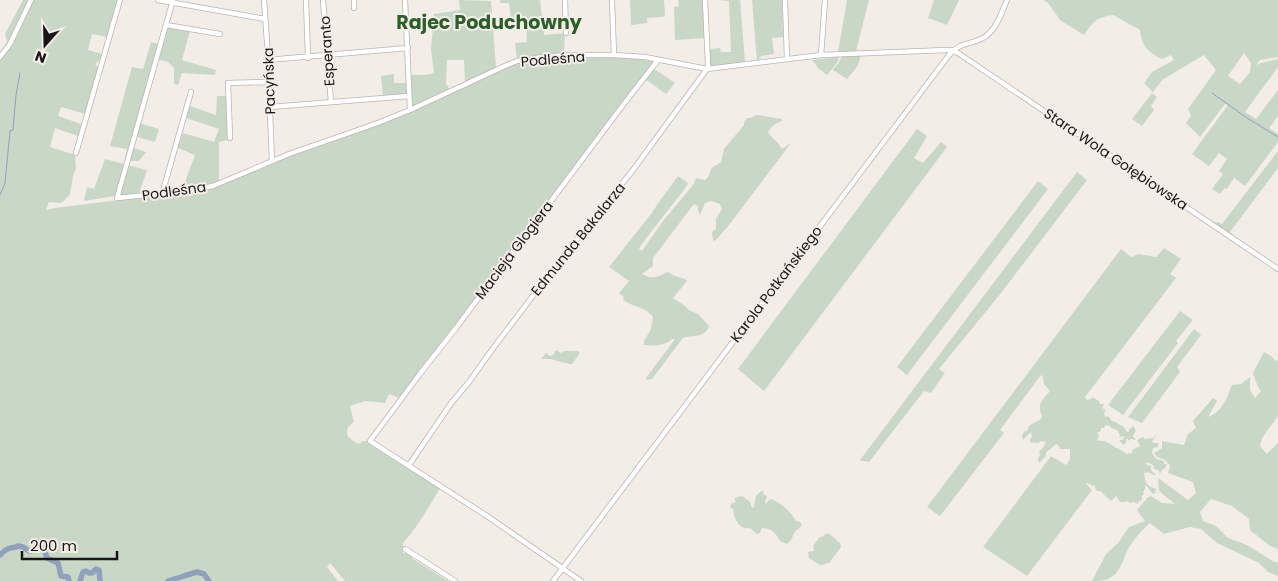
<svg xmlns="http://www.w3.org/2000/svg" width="1278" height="581" font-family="Poppins,sans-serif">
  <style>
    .green { fill: #c9d7c7; fill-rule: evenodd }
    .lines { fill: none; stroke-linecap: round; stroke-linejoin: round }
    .stream { stroke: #90a1bd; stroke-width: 1 }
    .river { stroke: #90a1bd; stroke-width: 5.5 }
    .minor-casing { stroke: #bab4af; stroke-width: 6 }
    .minor { stroke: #fff; stroke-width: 4.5 }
    .labels { text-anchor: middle; stroke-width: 4; stroke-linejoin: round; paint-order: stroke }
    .street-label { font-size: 14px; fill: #181615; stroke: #f3ede8 }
    .district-label { font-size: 19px; font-weight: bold; fill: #2c5e28; stroke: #f3ede8 }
  </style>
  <rect width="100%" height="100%" fill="#f3ede8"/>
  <path class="green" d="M23,0H122L118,15L113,14L107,37L92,34L88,50L102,54L101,59L95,64L98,68L85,114L61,107L58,116L81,124L78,136L55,128L50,147L75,155L76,168L73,176L70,194L64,201L60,203L49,202L46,210L55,208L214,188L289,156L377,126L496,71L525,61L561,57H632L651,60L655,62L410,386L399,398L389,394L385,403L365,401L350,406L354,422C341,431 347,439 359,444L363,441H368L441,487C429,506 418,527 403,543V553L409,554L413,559L448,581H345L330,563L327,567L338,581H0V59L7,50L10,49L16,37L0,53L7,42L5,34Z
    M459,0L491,1L496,68L465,82L464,60H447L446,83L449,89L413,106L411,104L410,75H425L434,73L431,50L434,14L460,10Z
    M500,0H540L544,35L565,33L564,53L517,60L515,43L527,42L526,19H511L509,3H500Z
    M630,0H664L665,15L663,17L647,18V23L631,25Z
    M678,0H703L706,38L675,40L674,7L679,6Z
    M718,0H740L745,62L712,66L710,65L709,49L720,48L721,52H731L729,1Z
    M752,0H782L783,37L772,38L774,54L762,56L757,61Z
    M847,0H869L856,51L838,52Z
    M934,0H959L947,25L928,18Z
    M1043,0H1278V57L1260,60L1256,65L1261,63L1278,59V67L1245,112L1256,119L1278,90V116L1269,128L1278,134V142L1245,186L1234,178L1227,189L1225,188L1220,194L1212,189L1223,174L1219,171L1227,159L1219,153L1209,166L1192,154L1228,105L1225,104L1200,137L1186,123L1191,116L1188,109L1216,70L1204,55L1162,80L1153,92L1144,83L1152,72L1174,60L1171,55L1162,59C1148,52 1142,47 1140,30L1113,15C1095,18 1094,21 1084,35L1060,20L1048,3ZM1244,53L1251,63L1250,72L1240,84L1228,76Z
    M168,27L190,31L182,60L216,70L215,75L182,73L178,85L174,84V68L168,62L156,59L139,123L159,129L155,142L137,137L134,148L146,152L139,161H132L125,159L127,149L110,146L132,67L143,69L151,42L162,45Z
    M860,55C861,64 853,72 847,79L833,70L839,62L842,56Z
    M839,57L837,63L827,75L819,69L812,60Z
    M653,68L675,83L666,94L645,79Z
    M394,74V83H407V95L383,97L381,76Z
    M1152,93L1157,97L1151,106L1154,110L1142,126L1132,119Z
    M217,96H227L228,140L219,142V181L190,190H182L195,155L178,148L183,133L214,142L219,129L186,118L190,106L216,115Z
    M757,115L782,119V121C776,123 770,127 768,133L778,143L782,149L791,143L729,225L715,241L713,240L712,232L716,229V219L722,209L720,204L711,201L705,203L700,215L698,211V206L694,204L653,258V266L642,274C653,280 657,277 668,272L675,276L685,279L687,281L673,298L685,306L689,310L698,314L709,326C705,338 693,335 683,338L652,379L647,380L646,378L675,339H672C665,346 653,346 644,345V341L651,329L653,317C645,306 634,308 623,300L624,297L619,293L629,281L609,267L651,214L659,202L678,176L688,183L686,187L641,245L639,249L642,251L663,221L693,185L696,178L705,180C710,177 709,172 712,168C715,165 718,165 721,162L724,149L744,125V122L747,118H750Z
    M917,129L927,136L914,158L923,163L941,142L947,147L764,391L738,369Z
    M1278,151V168L1230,232L1233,235L1232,236L1223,228L1222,229L1213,223L1214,222L1217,223L1218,222L1222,224Z
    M105,159L147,170L139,194L121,195L84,201L87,187L94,189Z
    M1077,172L1087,180L1001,293L939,369L945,373L931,393L924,391L869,462L862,461L860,460Z
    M1038,181L1048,189L907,375L897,367Z
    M1164,248L1181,259L1170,274L1176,278L1085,397L1087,400L1091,399L1092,397L1099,401L1100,404H1104L1102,408L1106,410L1104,413L1105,417L1108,416L1112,421C1117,422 1119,425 1123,426L1127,432H1129V430L1133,426L1136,431L1133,436L1136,440L1131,439L1128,441V439H1126V442L1124,445L1119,440H1123L1124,436L1119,437L1120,435L1117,430L1111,428L1110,426L1106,425L1104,428H1101V431L1097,433L1099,436L1097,441C1104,440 1107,442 1112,445C1117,449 1122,449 1126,454L1130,453L1132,454V450L1140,446L1137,440L1143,437L1145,439L1154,438L1155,435L1156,436L1152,441L1154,443H1158V447L1153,448L1152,453L1156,459L1164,461V464H1167L1165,468L1162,470L1160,474L1158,470L1154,469L1153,465L1147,462L1145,464L1151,466V470L1156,475H1154L1148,472L1144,473C1145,483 1147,486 1156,489L1157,490L1155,491L1156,493L1153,494C1150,491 1149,487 1145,485V489L1143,492L1144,494L1142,496V500L1139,501L1138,504L1133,502L1130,503L1127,501L1125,502H1120L1116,496L1111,501L1100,491H1097L1095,488V485L1093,486L1088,483L1086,484L1092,490L1027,576L983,547L1051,456L1066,465L1070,459V449H1061L1057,444C1052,446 1051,450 1046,452V456L1039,463L1038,459L1040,455L1039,452L1044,446L1046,442L1041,441L1037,444L1036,442L1034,443L1030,442V439L1032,437L1031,432L1023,440L1022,435L1025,431H1027C1029,423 1035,423 1041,419C1043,411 1042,419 1040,410C1038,403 1046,396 1050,391L1044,384L1043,377L1041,375L1000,430L1004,433L940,516L927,507L1121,249L1131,257L1138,254L1156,257Z
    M1180,311L1193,320L1176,341L1178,343L1123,415L1108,405Z
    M1194,329L1201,335L1177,367L1180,372L1142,423L1128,417Z
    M556,350L561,353L565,351H578L580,353L572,364H569L551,359H541L546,353L548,355L551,356L553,355Z
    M1264,352L1271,356L1276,361L1278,360V416L1262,438L1260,446L1267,454L1278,443V549L1270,546L1250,530L1249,519L1232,506L1211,499L1200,512L1203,521L1216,526L1228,538L1247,545L1274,562H1278V576L1268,572L1259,563L1217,543L1201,529L1190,527L1164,534L1150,523C1141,531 1133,540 1127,551C1125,555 1124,561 1121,565C1114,579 1107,581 1092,581L1106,554L1118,543L1129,527L1145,521L1137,510L1148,497L1151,496L1162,503L1175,504L1159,491L1158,478L1188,500L1196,493L1193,482L1168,473L1170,466L1165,460L1157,457L1154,453L1162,448V441L1184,445L1188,434L1196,428L1193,421L1213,398L1217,401L1208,417C1223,411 1226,399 1232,385L1241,384L1250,377V390L1255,398L1261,391L1258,387L1253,373Z
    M761,491H763L764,495L767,496L765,502L766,504L769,500L771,499C782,503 791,512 796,521L800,522L802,524C800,529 798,528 795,532C791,537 794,539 787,544L780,541C776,533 771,528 762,528L760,533L757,534L750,528C739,530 734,519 733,509L730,507L731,504L736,502L734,498L742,496L750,502L752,508L754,507L756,496Z
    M828,533L840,543L841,547L829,563L820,565L809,558L808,552L814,551L813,546L819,538Z"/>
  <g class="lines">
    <path class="stream" d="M1212,93L1247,118L1278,137
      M0,195L5,183L10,131L13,130L16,95L20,73"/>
    <path class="river" d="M0,555C6,549 8,548 16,547L18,546L23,547L29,551L36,550L40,547C45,549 45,553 47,558L58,563L61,576L68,577L69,581
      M80,581L83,572L86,571L89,573H92L96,569L99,570L100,581
      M168,581C178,578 187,575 197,572L204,574L209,581"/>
    <g class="minor-casing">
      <path id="minor" d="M158,0L265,19
        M173,0L117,198L187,191L213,186L289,154L375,124L410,110L507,65L517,61L543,57L567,55H614L645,57L707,69L821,55L947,50H952L958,53L1278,269
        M264,0L267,42L272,161
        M306,0L308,58
        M323,0L331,102
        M354,0V8
        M405,0L410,110
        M565,0L566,33
        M612,0L614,55
        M785,0L787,59
        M166,25L220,34
        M821,55L825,0
        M0,57L10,44L31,0
        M267,60L408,48
        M270,107L409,96
        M230,138L228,83L268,82
        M76,153L120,0
        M162,194L191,92
        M409,465L452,402L469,382L494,347L561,259L633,170L707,69L708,65L705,0
        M405,549L455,581
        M553,581L949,55C959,43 968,45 981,39C996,32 1001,14 1007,0
        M581,581L487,516L370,441L419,375L456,328L623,105L658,60"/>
    </g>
    <use href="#minor" class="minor"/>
  </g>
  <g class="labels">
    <g class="street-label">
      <text transform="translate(327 51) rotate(-94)" y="5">Esperanto</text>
      <text transform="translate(553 59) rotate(-5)" y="5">Podleśna</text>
      <text transform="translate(269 81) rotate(-92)" y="5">Pacyńska</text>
      <text transform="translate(1116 159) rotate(34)" y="5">Stara Wola Gołębiowska</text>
      <text transform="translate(174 191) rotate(-8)" y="5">Podleśna</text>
      <text transform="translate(578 239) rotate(-51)" y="5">Edmunda Bakalarza</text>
      <text transform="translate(514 250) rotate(-53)" y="5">Macieja Glogiera</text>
      <text transform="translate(776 284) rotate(-53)" y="5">Karola Potkańskiego</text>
    </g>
    <g class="district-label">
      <text x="489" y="29">Rajec Poduchowny</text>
    </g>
  </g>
  <g transform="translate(45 45) rotate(200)" stroke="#f3ede8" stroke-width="4" paint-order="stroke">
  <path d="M0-4L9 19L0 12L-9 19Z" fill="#181615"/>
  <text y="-8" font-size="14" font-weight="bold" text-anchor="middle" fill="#181615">N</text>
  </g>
  <path d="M22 551v8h95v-8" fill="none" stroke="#181615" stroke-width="2.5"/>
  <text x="30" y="551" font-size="15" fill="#181615" stroke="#f3ede8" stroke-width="4" paint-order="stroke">200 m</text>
</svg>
